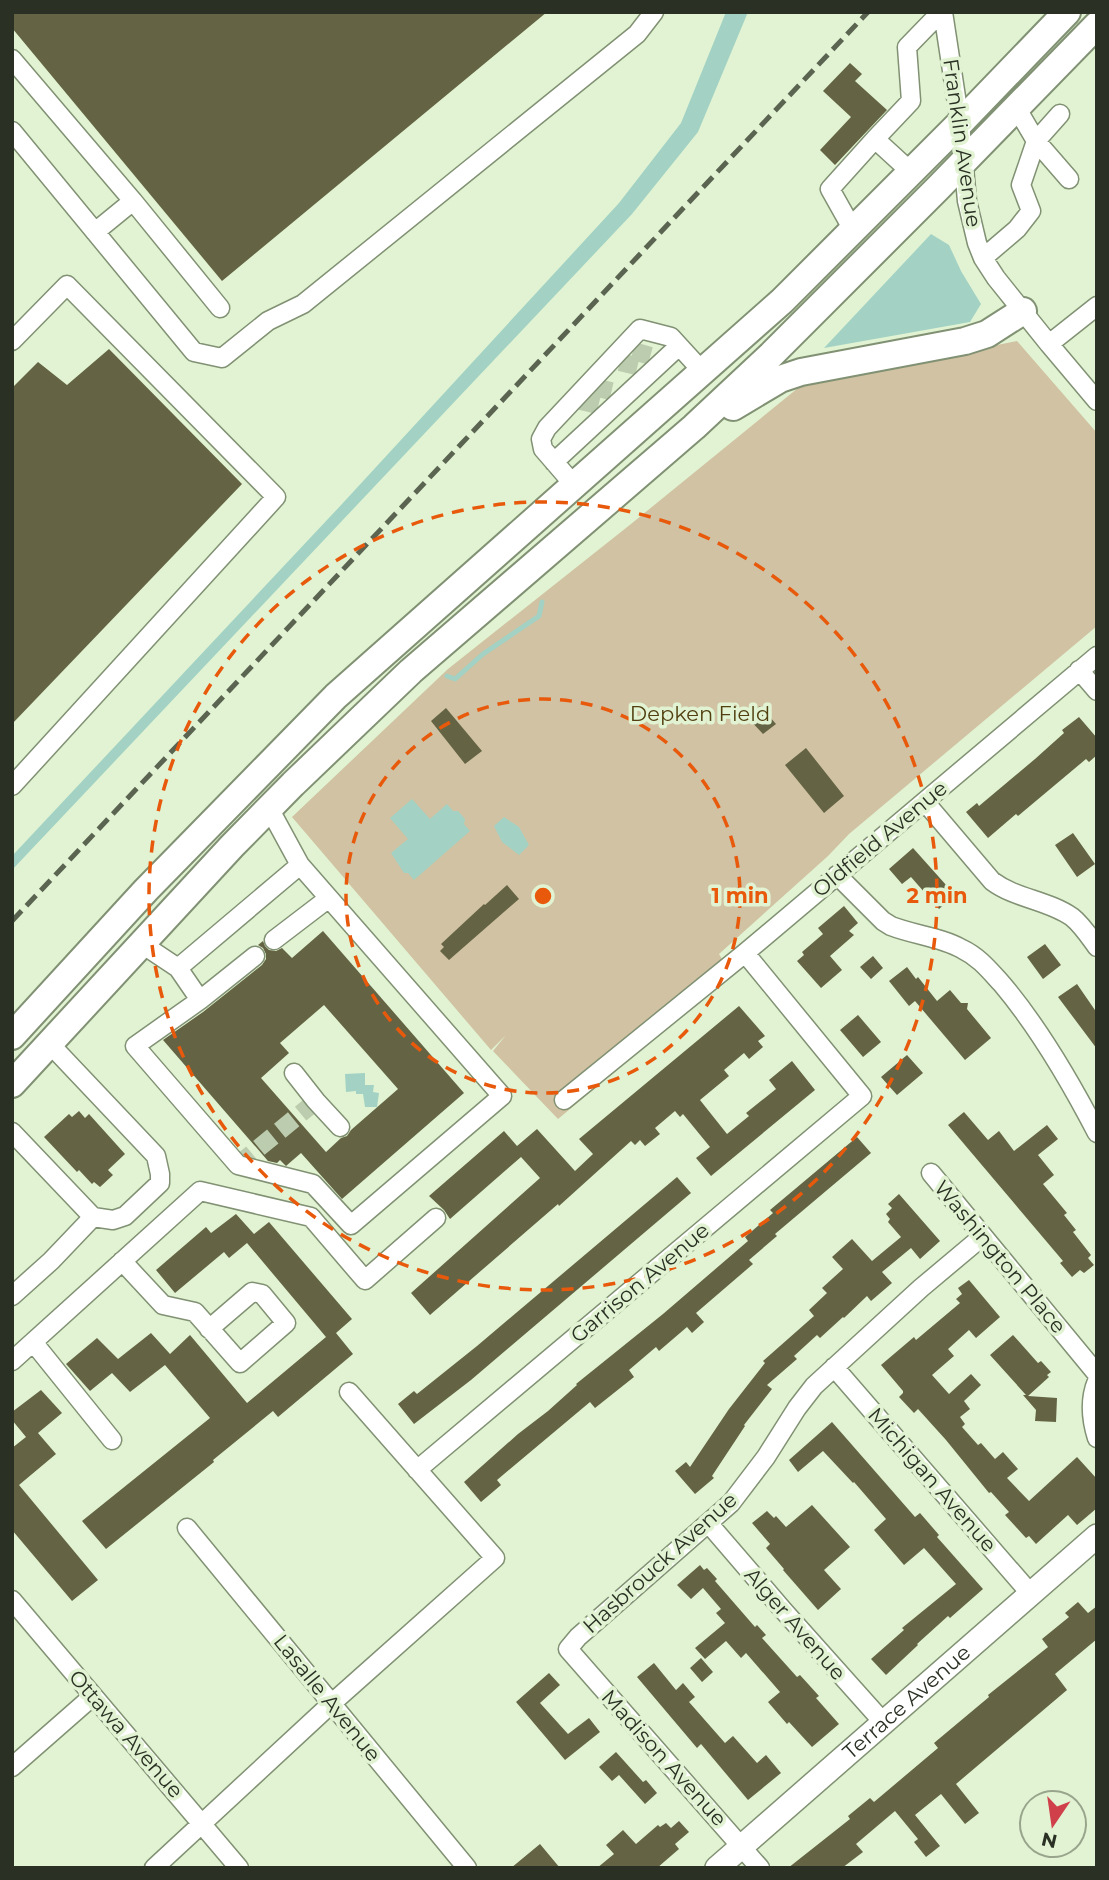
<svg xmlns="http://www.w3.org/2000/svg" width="1109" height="1880" font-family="Montserrat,sans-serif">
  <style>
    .green { fill: #d0c2a2 }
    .water { fill: #a3d2c4 }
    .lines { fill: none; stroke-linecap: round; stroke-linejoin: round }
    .stream { stroke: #a3d2c4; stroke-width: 5 }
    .building { fill: #646444; fill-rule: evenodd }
    .minor-tunnel { stroke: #bcccaf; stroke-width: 18; stroke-dasharray: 18 9; stroke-linecap: butt }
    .minor-casing { stroke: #819173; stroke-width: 21 }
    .major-casing { stroke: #819173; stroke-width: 26 }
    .highway-casing { stroke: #819173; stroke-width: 30 }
    .minor { stroke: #fff; stroke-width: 18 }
    .major { stroke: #fff; stroke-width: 23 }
    .highway { stroke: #fff; stroke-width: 26 }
    .rail { stroke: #5a6451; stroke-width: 5; stroke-dasharray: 14 7; stroke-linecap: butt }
    .ring { fill: none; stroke: #e8590c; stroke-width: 3.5; stroke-dasharray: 12 9 }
    .labels { text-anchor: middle; stroke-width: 7; stroke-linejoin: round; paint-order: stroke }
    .street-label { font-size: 21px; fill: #2a3124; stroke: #e1f3d2 }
    .park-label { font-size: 21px; fill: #513f10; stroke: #e1f3d2 }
    .centre { fill: #e8590c; stroke: #e1f3d2; stroke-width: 3.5 }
    .ring-label { font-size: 21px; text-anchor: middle; font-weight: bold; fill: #e8590c; stroke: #e1f3d2; stroke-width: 7; stroke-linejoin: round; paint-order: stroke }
  </style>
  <rect width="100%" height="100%" fill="#e1f3d2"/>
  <path class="green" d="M1017,341L1097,433V626L849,834L828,856L719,954L731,975L558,1119L493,1051L506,1035L491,1050L292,817L448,669L631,524L803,384Z"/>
  <path class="water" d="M726,12H748L698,132L632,214L12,870V856L342,504L619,203L681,123Z
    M931,234L949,245L961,271L981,304L970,322L824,348Z
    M412,799L430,819L447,804L453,811H458L465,819L464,824L470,831L414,880L408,873H404L391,853L408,839L390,818Z
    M504,817L519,827L529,845L519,855L502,842L494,826Z
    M365,1073V1085H374L373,1092L379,1093L377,1107H365L363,1094H356V1091L346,1092L345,1074Z"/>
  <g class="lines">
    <path class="stream" d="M447,676L455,679L483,654L539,616L542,602"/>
  </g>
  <path class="building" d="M12,12H547L222,281L12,28Z
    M850,63L862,74L855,81L887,110L835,165L820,150L851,117L823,91Z
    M109,349L242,484L12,724V388L38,362L67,385Z
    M760,706L776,724L763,734L747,717Z
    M446,708L482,751L465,764L431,721Z
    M1079,717L1097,738V755L1089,762L1086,759L1018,816L1016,814L988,838L966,812L977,803L979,806L1035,759L1064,733L1062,730Z
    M806,748L844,796L824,813L785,765Z
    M1073,833L1095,864L1077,877L1055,845Z
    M913,848L955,895L939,909L911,877L902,884L889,869Z
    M507,885L519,899L449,960L440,951L444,947L441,944L484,904L485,905Z
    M844,906L858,923L849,931L854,935L830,956L842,970L821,988L797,961L804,955L802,952L823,934L818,928Z
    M323,931L464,1093L342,1199L301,1153L286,1166L280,1160L277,1163L268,1161L163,1040L203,1012L262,965L266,959V954L263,948L258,945L263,941L265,946L269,950L276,951L282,948L292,958ZM324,1005L398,1089L351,1130L347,1136L341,1138L326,1152L261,1078L289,1053L280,1043Z
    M1045,944L1061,965L1043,979L1027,957Z
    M873,956L883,968L871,979L860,967Z
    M907,967L916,979L918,977L937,1001L950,990L961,1003H968L967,1009L991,1038L965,1060L915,1001L909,1006L889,981Z
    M1077,984L1097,1013V1049L1058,997Z
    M739,1006L765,1036L758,1041L763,1047L749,1059L744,1053L724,1070L729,1076L700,1100L727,1134L749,1116L746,1113L776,1089L769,1080L792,1061L815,1090L711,1176L696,1158L710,1147L683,1114L680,1117L675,1111L655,1128L660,1134L645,1146L640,1140L635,1145L631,1141L559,1206L558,1204L430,1315L411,1293L540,1178L521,1157L450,1219L444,1210L429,1196L504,1131L517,1146L537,1129L575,1171L593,1154L579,1139Z
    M858,1015L881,1042L863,1057L840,1030Z
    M907,1055L923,1073L897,1095L881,1077Z
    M79,1111L85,1118L89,1114L125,1154L108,1170L113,1175L100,1187L94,1182L92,1184L79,1170L77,1172L44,1137L69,1114L72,1117Z
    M964,1112L988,1140L999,1131L1014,1151L1047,1125L1058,1139L1038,1155L1054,1175L1043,1184L1067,1213L1064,1215L1076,1230L1073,1232L1091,1255L1088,1258L1094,1265L1084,1273L1080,1270L1072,1277L1060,1263L1063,1261L948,1125Z
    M857,1137L871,1153L775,1234L777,1236L749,1260L753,1264L696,1313L704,1322L692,1333L687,1327L659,1351L656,1347L629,1370L634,1377L595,1408L590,1402L497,1480L501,1485L481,1502L464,1482L518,1434L548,1411L577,1385L576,1384L663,1314L748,1241L745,1237L773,1213L770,1210Z
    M677,1177L691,1193L471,1380L414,1424L398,1404L414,1391L417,1394L477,1346Z
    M899,1194L940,1241L920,1259L911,1248L882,1272L892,1283L871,1301L867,1296L844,1318L843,1317L820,1338L817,1335L794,1356L797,1359L767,1385L772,1389L744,1425L745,1426L712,1476L714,1478L695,1494L675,1471L686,1462L690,1467L729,1409L765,1363L763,1361L814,1316L809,1310L827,1293L822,1288L843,1269L832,1257L852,1239L872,1261L901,1237L888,1222L890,1219L886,1214L892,1208L888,1204Z
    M236,1214L254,1234L269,1222L352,1319L336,1333L353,1354L278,1417L273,1411L213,1460L214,1462L106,1549L82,1521L210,1418L165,1365L130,1392L112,1373L90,1391L66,1364L97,1338L118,1359L151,1333L170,1354L190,1335L247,1403L326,1337L247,1243L229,1258L224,1252L175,1293L156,1270L206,1227L211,1233Z
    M969,1280L1000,1317L976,1338L969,1330L948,1349L954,1356L932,1375L949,1394L971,1374L981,1385L964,1401L970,1409L960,1417L965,1424L962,1427L978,1445L981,1443L995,1459L1003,1452L1018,1469L1007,1478L1029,1501L1077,1457L1097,1479V1508L1077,1525L1068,1515L1036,1544L1029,1536L1026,1538L1005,1515L1009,1512L991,1492L989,1493L946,1440L918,1409L914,1413L899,1397L903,1393V1391L881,1365L914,1337L916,1340L960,1303L956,1299L962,1294L958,1288Z
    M1013,1335L1038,1363L1041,1361L1051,1372L1047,1375L1049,1377L1028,1396L1057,1398L1056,1422L1035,1421L1036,1410L1023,1395H1026L990,1355Z
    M41,1390L62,1413L38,1433L56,1454L19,1485L98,1580L72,1601L12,1530V1448L26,1437L12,1420V1412Z
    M832,1422L915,1517L920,1513L939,1535L937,1537L983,1589L950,1618L948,1616L917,1644L918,1645L886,1675L871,1659L904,1630L902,1628L956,1584L924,1548L904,1565L874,1530L886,1519L854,1482L853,1483L823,1451L798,1472L789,1460Z
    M812,1505L850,1547L824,1570L841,1589L818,1610L783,1570L784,1569L766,1548L770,1544L752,1523L767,1511L774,1518L776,1516L786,1527Z
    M700,1565L704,1570L707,1568L717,1579L715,1581L755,1627L757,1625L766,1635L762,1638L797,1677L800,1675L819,1696L816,1698L839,1724L812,1747L789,1722L787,1724L768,1702L780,1692L746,1653L741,1658L726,1641L705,1659L695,1648L725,1623L716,1613L721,1609L703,1588L691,1599L677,1585Z
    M1078,1602L1088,1613L1097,1606V1639L1055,1674L1067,1690L956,1784L979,1813L965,1824L941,1794L915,1815L940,1846L926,1857L914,1842L918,1839L895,1811L856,1844L863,1852L842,1868H788L850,1819L848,1816L870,1798L874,1802L938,1748L934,1743L989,1697L988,1695L1048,1647L1042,1639L1069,1617L1065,1613Z
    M701,1658L713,1672L702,1682L690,1668Z
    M654,1663L676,1690L683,1683L695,1697L689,1702L725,1743L733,1736L757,1763L766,1755L781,1773L748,1800L701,1744L697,1748L637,1677Z
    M549,1673L560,1685L540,1703L568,1734L589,1718L600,1732L565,1760L516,1702Z
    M616,1752L643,1782L646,1780L657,1793L645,1804L619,1775L612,1781L599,1767Z
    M679,1821L689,1832L675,1844L679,1849L657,1868H597L614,1854L606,1845L623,1830L636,1844L658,1825L660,1827L666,1823L671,1828Z
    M540,1844L560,1868H511Z"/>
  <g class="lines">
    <path class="minor-tunnel" d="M633,351L651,356
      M620,362L640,367
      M594,387L615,392
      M581,401L602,406
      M238,1165L316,1101"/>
    <g class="minor-casing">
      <path id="minor" d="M943,12L960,123L967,201L977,243L983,258L996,278L1049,344L1097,401
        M12,59L133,201L95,232
        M1060,114L1036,141L1069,179
        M12,131L194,352L222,358L268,321L303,304L637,34L654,12
        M911,172L875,139L911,101L907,47L941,12
        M133,201L220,308
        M853,230L830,189L875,139
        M983,258L1017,229L1031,211L1021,185L1036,141L1016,107
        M12,341L67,285L276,497L12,786
        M1049,344L1097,306
        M554,462L679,346
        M575,486L543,449L541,439L547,428L640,329L671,337L703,372
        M1079,670L1097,691
        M925,802L992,881C1016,899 1048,900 1072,917C1082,925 1089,936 1097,947
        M269,808L300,865
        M837,875L883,921L891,926C914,935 941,937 962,949C979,957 990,971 1002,984C1040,1029 1070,1081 1097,1133
        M274,940L329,898
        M142,944L178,968L300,865L502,1096L351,1225L313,1184L238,1165L135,1046L200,1000L178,968
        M200,1000L255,956
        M294,1073L316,1101L340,1127
        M564,1100L745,953L1097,656
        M12,1132L93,1217L113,1220L125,1216L160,1183V1174L156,1156L49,1043
        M931,1173L1097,1374
        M122,1261L163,1305L195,1312L240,1363L286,1323L262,1294L252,1292L209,1329
        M12,1296L51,1261L93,1217
        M33,1342L112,1440
        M12,1361L200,1191L311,1217L365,1280L436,1218
        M834,1367L1030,1593
        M1097,1381C1089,1400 1091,1419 1097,1438
        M417,1470L862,1096L745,953
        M709,1524L783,1610L883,1722
        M187,1528L467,1868
        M12,1600L239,1868
        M12,1767L93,1696
        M154,1868L331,1704L495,1558L349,1392
        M760,1868L568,1649L578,1637L731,1503L766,1457L797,1408L814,1386L921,1288L983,1236"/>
    </g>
    <g class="major-casing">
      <g id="major">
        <path id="s1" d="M717,1868L1097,1536"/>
      </g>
    </g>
    <g class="highway-casing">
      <path id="highway" d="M733,407L780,379L801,372L965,341L987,334L1023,311
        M12,1036L146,890L336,696L782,301L960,123L1067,12
        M12,1084L232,846L293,784L411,671L694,427L771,355L938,188L1097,25"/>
    </g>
    <use href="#minor" class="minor"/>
    <use href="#major" class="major"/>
    <use href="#highway" class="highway"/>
    <path class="rail" d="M12,921L868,12"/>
  </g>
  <g class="ring">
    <circle cx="543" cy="896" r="197"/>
    <circle cx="543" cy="896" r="394"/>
  </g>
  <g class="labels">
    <g class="street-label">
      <text transform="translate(962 143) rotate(82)" y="7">Franklin Avenue</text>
      <text transform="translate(880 839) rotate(-40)" y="7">Oldfield Avenue</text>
      <text transform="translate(1000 1257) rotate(50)" y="7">Washington Place</text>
      <text transform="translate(640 1283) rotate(-40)" y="7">Garrison Avenue</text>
      <text transform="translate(932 1480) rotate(49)" y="7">Michigan Avenue</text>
      <text transform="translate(660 1563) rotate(-42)" y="7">Hasbrouck Avenue</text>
      <text transform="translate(795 1624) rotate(49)" y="7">Alger Avenue</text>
      <text transform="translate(327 1698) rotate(51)" y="7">Lasalle Avenue</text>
      <text dy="7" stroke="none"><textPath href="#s1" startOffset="252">Terrace Avenue</textPath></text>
      <text transform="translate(126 1734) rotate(49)" y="7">Ottawa Avenue</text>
      <text transform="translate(664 1758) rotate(48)" y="7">Madison Avenue</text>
    </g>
    <g class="park-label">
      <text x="700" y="721">Depken Field</text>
    </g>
  </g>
  <circle cx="543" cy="896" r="10" class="centre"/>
  <g class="ring-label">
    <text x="740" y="903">1 min</text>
    <text x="937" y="903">2 min</text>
  </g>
  <rect width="1109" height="1880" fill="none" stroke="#2a3124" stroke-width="28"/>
  <g transform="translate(1053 1824) rotate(193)"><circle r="33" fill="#e1f3d2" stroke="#98a58c" stroke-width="2"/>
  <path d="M0-5L12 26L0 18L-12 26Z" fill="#d0404a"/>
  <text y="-10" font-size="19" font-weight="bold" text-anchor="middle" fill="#2a3124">N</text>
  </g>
</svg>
